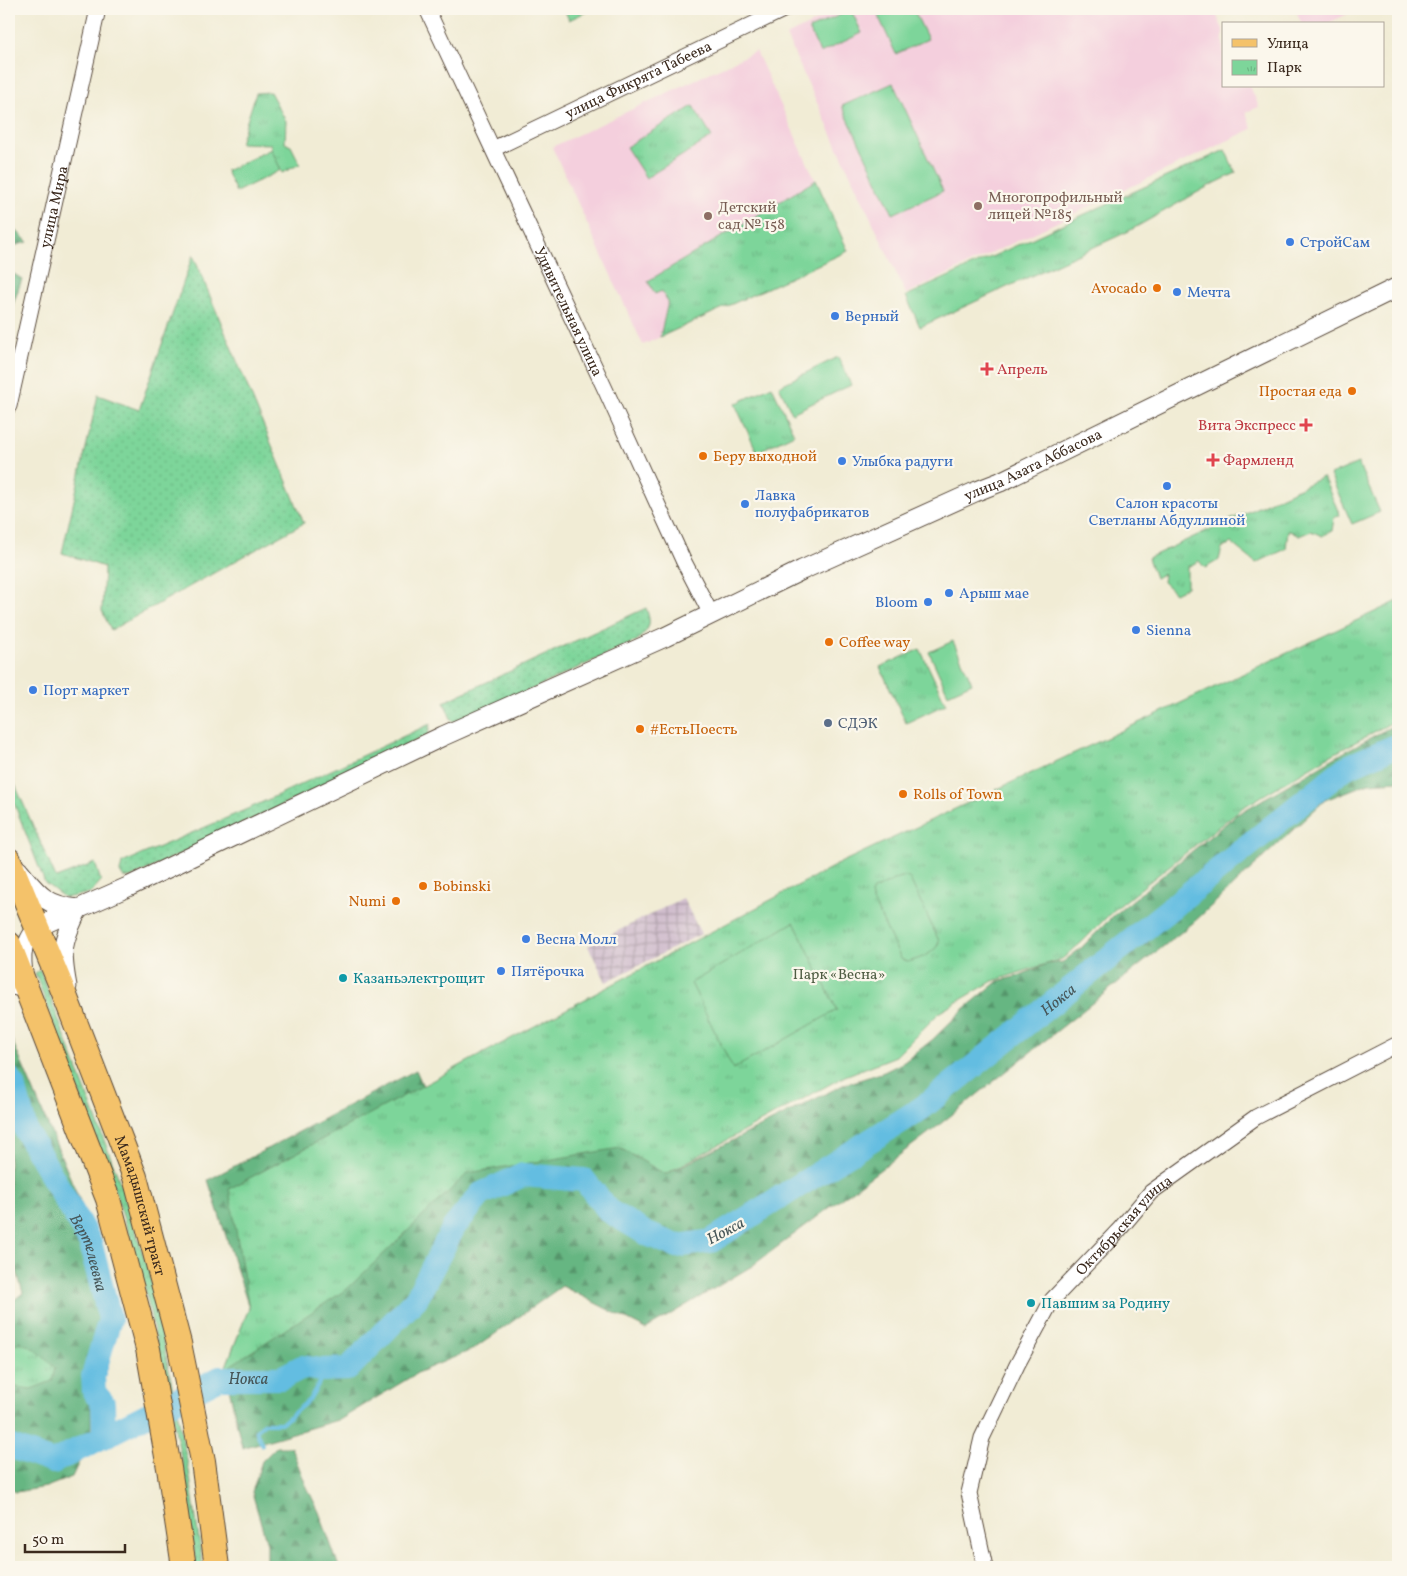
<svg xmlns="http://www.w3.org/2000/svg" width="1407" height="1576" font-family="Vollkorn,serif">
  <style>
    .built { fill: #f4cfdd }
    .industrial { fill: url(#industrial-grid) }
    .grass { fill: url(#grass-dots); stroke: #5c805c }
    .forest { fill: url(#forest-firs); stroke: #507050 }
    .park { fill: url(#park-tufts); stroke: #5c805c }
    .pitch { fill: #7dd59a; stroke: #5c805c }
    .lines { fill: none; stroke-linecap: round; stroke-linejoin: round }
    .stream { stroke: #64bde1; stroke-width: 4 }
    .river { stroke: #64bde1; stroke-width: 24 }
    .minor-casing { stroke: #564739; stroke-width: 17 }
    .tertiary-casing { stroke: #564739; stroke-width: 21 }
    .primary-casing { stroke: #564739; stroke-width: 26 }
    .minor { stroke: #fff; stroke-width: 15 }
    .tertiary { stroke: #fff; stroke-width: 19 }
    .primary { stroke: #f4c26a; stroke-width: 24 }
    .education-dot { fill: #8d6e63; stroke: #fbf7ec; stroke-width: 2 }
    .shop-dot { fill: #3f7fe0; stroke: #fbf7ec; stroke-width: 2 }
    .food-dot { fill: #e8710a; stroke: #fbf7ec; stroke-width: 2 }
    .health-dot { fill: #e0444e; stroke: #fbf7ec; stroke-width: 2 }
    .service-dot { fill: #5c6f8a; stroke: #fbf7ec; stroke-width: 2 }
    .culture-dot { fill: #0f9aa8; stroke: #fbf7ec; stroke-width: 2 }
    .labels { text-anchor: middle; stroke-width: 4.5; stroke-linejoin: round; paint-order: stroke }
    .street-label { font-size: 15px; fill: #3b2a1e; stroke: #fbf7ec }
    .education-label { font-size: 15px; fill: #785e54; stroke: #fbf7ec; text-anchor: start }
    .shop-label { font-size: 15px; fill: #366cbe; stroke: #fbf7ec; text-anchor: start }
    .food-label { font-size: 15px; fill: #c56008; stroke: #fbf7ec; text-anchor: start }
    .health-label { font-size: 15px; fill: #be3a42; stroke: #fbf7ec; text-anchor: start }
    .service-label { font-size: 15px; fill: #4e5e75; stroke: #fbf7ec; text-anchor: start }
    .park-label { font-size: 15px; fill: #4f5d43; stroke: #fbf7ec }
    .culture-label { font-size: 15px; fill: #0d838f; stroke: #fbf7ec; text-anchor: start }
    .water-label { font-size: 16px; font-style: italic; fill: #475658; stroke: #fbf7ec }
  </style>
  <defs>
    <pattern id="industrial-grid" width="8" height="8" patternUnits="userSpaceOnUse" patternTransform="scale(1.25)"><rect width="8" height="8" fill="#d0bdcd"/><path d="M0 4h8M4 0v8" fill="none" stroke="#aa9aa6"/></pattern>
    <pattern id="grass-dots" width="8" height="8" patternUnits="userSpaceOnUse" patternTransform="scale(1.25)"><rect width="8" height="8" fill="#7dd59a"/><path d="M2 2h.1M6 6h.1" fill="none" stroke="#6db784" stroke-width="1.8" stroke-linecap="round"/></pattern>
    <pattern id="forest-firs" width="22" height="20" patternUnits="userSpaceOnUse" patternTransform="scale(1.25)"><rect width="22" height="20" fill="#66b682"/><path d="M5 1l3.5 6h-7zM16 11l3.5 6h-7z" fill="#55946a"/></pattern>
    <pattern id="park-tufts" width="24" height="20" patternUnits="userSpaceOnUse" patternTransform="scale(1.25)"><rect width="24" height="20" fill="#7dd59a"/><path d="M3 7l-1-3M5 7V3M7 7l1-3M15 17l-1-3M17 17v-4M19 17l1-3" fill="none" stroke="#6db784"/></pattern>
  </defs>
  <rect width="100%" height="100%" fill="#fbf7ec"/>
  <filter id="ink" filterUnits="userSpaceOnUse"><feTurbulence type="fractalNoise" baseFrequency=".02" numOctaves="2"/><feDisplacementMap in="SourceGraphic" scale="10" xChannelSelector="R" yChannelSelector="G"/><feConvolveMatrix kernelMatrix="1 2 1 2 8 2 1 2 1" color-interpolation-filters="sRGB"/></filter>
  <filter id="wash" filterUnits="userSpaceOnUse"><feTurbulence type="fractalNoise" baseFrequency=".0096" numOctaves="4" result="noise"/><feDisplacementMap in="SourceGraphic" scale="20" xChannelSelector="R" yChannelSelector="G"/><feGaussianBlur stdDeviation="1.12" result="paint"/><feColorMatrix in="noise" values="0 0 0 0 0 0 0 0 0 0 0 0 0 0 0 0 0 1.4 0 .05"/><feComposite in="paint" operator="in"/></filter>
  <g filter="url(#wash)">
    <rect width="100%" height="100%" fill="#f1ecd5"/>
    <path class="built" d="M841,9H1204L1215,12L1223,29V86H1250L1259,107L1246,112L1252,129L906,294L786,36Z
      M1295,9H1358L1326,24H1302Z
      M756,51L848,251L643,345L552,147Z"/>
    <path class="industrial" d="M683,898L701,934L606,982L588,946Z"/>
    <path class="grass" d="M193,255L304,523L111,630L102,611L104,567L62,553L98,395L139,410Z
      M646,608C652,624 650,628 638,640L463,721H452L444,702Z
      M430,724L428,735L130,878L123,877L120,872L122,863L252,807Z
      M9,771L56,878L95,863L101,881L90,893L65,898L45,883L9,790Z
      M40,970L121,1185L150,1275L189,1471L203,1567H196L184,1471L143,1280L115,1191L35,973Z"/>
    <path class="forest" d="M9,223L28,242L9,247Z
      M9,271L22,279L9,316Z
      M1398,723V781L1369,783L1325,800L1194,922L934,1129L752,1266L646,1329L562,1286L474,1349L419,1372L341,1419L242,1448L225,1369L249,1308L208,1180L416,1070L423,1086L229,1189L468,1173L555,1112L666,1174L843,1085L884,1072L904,1062L932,1040L963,1010L998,981L1018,976L1047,964L1063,962L1081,948L1112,917L1236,815L1353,747Z
      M9,1033L96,1239L116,1337L91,1391V1437L72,1477L46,1487L16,1492L9,1488V1304L23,1293L9,1243Z
      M276,1447H291L306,1485L319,1512L339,1567H267V1544L252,1492L262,1461Z"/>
    <path class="park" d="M564,9H589L590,10L569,20Z
      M270,92L286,121L285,143L291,146L300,164L282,173L271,149V144L240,143L256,93Z
      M693,106L712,137L646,178L626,147Z
      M1225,150L1236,173L1207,187L1129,231L920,327L906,296Z
      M816,180L848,251L660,337L668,302L662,291L655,294L648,281Z
      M772,386L794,434L757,452L735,404Z
      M1323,477L1340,515L1334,518L1332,531L1322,536L1311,531L1299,536L1288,530L1286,549L1256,563L1231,543L1222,548L1219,560L1205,568L1199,561L1187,567V587L1175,593L1163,582L1164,574L1155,578L1148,558Z
      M1398,601V719L1328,757L1242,808L1114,910L1082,942L1062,959L993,981L940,1012L896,1056L845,1076L665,1174L620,1148L468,1173L347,1289L225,1369L249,1308L229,1189L842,862Z
      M920,649L946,704L906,723L880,667Z
      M21,1342L36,1350L55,1368L52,1381L31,1389L9,1386V1346Z"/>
    <path class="pitch" d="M875,9H913L928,39L896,54Z
      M851,10L862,33L820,53L809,29Z
      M893,83L943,191L893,214L842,106Z
      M271,149L281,170L236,192L226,171Z
      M838,357L851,385L792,413L779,386Z
      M1358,463L1380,512L1352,524L1330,475Z
      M953,641L972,683L948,694L929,652Z
      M901,877H907L910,879L939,941C937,953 917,960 907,962L901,959L872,899L871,894L873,890Z
      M794,922L837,1010L733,1069L691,983Z"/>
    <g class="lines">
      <path class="stream" d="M262,1445L256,1430L265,1423H282L309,1400L319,1383L322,1370"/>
      <g class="river">
        <path id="s1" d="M9,1078L14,1085L26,1131L90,1242L110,1319L93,1376L94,1392L103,1403L104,1437"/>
        <path id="s2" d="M9,1446L53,1462L220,1378H281L302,1367L322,1370L348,1369L416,1299L454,1227L481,1194L523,1175L584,1180L609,1211L647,1234L677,1246L711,1241L922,1108L1345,768L1398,745"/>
      </g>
    </g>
  </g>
  <g filter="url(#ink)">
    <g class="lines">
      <g class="minor-casing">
        <g id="minor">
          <path id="s3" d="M427,9L606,391L683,560L711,614"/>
          <path id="s4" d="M493,149L785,9"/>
          <path id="s5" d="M9,406L98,9"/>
          <path d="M9,986L28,991C24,970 18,943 37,927"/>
          <path id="s6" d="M985,1567L969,1493L982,1438L1017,1365L1052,1300L1119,1230L1151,1192L1256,1117L1398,1044"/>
        </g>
      </g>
      <g class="tertiary-casing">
        <g id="tertiary">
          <path d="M18,870C38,894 45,906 78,909C62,941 60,950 67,986"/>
          <path id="s7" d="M37,927L130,886L443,736L665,637L802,570L977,491L1000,482L1398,287"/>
        </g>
      </g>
      <g class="primary-casing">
        <g id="primary">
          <path id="s8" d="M9,860L62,988L135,1177L179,1343L203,1461L217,1567"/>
          <path d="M9,944L108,1199L148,1349L169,1468L184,1567"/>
        </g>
      </g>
      <use href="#minor" class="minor"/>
      <use href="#tertiary" class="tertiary"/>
      <use href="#primary" class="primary"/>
    </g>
  </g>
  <g class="education-dot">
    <circle cx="978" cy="206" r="5"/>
    <circle cx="708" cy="216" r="5"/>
  </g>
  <g class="shop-dot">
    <circle cx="1290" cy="242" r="5"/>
    <circle cx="1177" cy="292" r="5"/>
    <circle cx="835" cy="316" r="5"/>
    <circle cx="842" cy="461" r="5"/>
    <circle cx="1167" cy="486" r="5"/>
    <circle cx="745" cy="504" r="5"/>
    <circle cx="949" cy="593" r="5"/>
    <circle cx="928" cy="602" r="5"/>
    <circle cx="1136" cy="630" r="5"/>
    <circle cx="33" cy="690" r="5"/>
    <circle cx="526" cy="939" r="5"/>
    <circle cx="501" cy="971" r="5"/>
  </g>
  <g class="food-dot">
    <circle cx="1157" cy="288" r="5"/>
    <circle cx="1352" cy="391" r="5"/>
    <circle cx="703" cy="456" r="5"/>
    <circle cx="829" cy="642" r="5"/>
    <circle cx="640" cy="729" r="5"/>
    <circle cx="903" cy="794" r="5"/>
    <circle cx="423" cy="886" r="5"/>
    <circle cx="396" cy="901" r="5"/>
  </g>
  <g class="health-dot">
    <path d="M984.5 361.5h5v5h5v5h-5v5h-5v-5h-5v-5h5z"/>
    <path d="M1303.5 417.5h5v5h5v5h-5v5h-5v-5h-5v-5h5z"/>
    <path d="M1210.5 452.5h5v5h5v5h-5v5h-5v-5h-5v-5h5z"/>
  </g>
  <circle class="service-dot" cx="828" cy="723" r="5"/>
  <g class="culture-dot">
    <circle cx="343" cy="978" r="5"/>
    <circle cx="1031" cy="1303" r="5"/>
  </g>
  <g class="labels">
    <g class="street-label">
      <text dy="5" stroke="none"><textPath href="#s4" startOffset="161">улица Фикрята Табеева</textPath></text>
      <text dy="5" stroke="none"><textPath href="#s5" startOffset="204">улица Мира</textPath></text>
      <text dy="5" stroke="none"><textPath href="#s3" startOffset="334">Удивительная улица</textPath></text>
      <text dy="5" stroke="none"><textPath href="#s7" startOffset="1098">улица Азата Аббасова</textPath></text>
      <text dy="5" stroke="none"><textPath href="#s8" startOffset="370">Мамадышский тракт</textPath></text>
      <text dy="5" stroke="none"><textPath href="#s6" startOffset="391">Октябрьская улица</textPath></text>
    </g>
    <g class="education-label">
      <text x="988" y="202">Многопрофильный<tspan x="988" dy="17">лицей №185</tspan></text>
      <text x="718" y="212">Детский<tspan x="718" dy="17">сад № 158</tspan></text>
    </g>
    <g class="shop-label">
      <text x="1300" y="247">СтройСам</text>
      <text x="1187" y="297">Мечта</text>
      <text x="845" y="321">Верный</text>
      <text x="852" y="466">Улыбка радуги</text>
      <text x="755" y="500">Лавка<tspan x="755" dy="17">полуфабрикатов</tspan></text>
      <text x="1167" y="508" text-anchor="middle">Салон красоты<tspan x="1167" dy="17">Светланы Абдуллиной</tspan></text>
      <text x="959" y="598">Арыш мае</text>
      <text x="918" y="607" text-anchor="end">Bloom</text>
      <text x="1146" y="635">Sienna</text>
      <text x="43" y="695">Порт маркет</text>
      <text x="536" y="944">Весна Молл</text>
      <text x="511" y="976">Пятёрочка</text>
    </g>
    <g class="food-label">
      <text x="1147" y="293" text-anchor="end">Avocado</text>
      <text x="1342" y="396" text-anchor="end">Простая еда</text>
      <text x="713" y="461">Беру выходной</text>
      <text x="839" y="647">Coffee way</text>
      <text x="650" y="734">#ЕстьПоесть</text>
      <text x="913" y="799">Rolls of Town</text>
      <text x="433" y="891">Bobinski</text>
      <text x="386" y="906" text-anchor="end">Numi</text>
    </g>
    <g class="health-label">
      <text x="997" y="374">Апрель</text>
      <text x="1296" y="430" text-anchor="end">Вита Экспресс</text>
      <text x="1223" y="465">Фармленд</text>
    </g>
    <g class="service-label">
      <text x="838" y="728">СДЭК</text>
    </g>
    <g class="park-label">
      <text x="839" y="979">Парк «Весна»</text>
    </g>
    <g class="culture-label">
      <text x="353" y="983">Казаньэлектрощит</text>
      <text x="1041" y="1308">Павшим за Родину</text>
    </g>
    <g class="water-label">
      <text dy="6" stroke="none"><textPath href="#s2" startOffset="1268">Нокса</textPath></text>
      <text transform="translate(725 1230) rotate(-28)" y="6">Нокса</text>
      <text dy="6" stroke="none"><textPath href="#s1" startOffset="194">Вертелеевка</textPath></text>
      <text dy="6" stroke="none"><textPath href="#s2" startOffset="262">Нокса</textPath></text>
    </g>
  </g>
  <rect width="1407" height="1576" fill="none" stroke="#fbf7ec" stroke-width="30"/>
  <rect x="1222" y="22" width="162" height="65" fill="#fbf7ec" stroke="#aea59a"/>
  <rect x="1232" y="39" width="25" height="8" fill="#f4c26a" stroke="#aea59a"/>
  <text x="1267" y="48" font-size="15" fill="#3b2a1e">Улица</text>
  <rect x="1232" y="60" width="25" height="15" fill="url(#park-tufts)" stroke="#aea59a"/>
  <text x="1267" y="72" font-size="15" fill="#3b2a1e">Парк</text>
  <path d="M25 1544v8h100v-8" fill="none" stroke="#3b2a1e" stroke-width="2.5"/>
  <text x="32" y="1544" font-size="15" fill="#3b2a1e" stroke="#fbf7ec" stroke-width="4" paint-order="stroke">50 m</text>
</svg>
